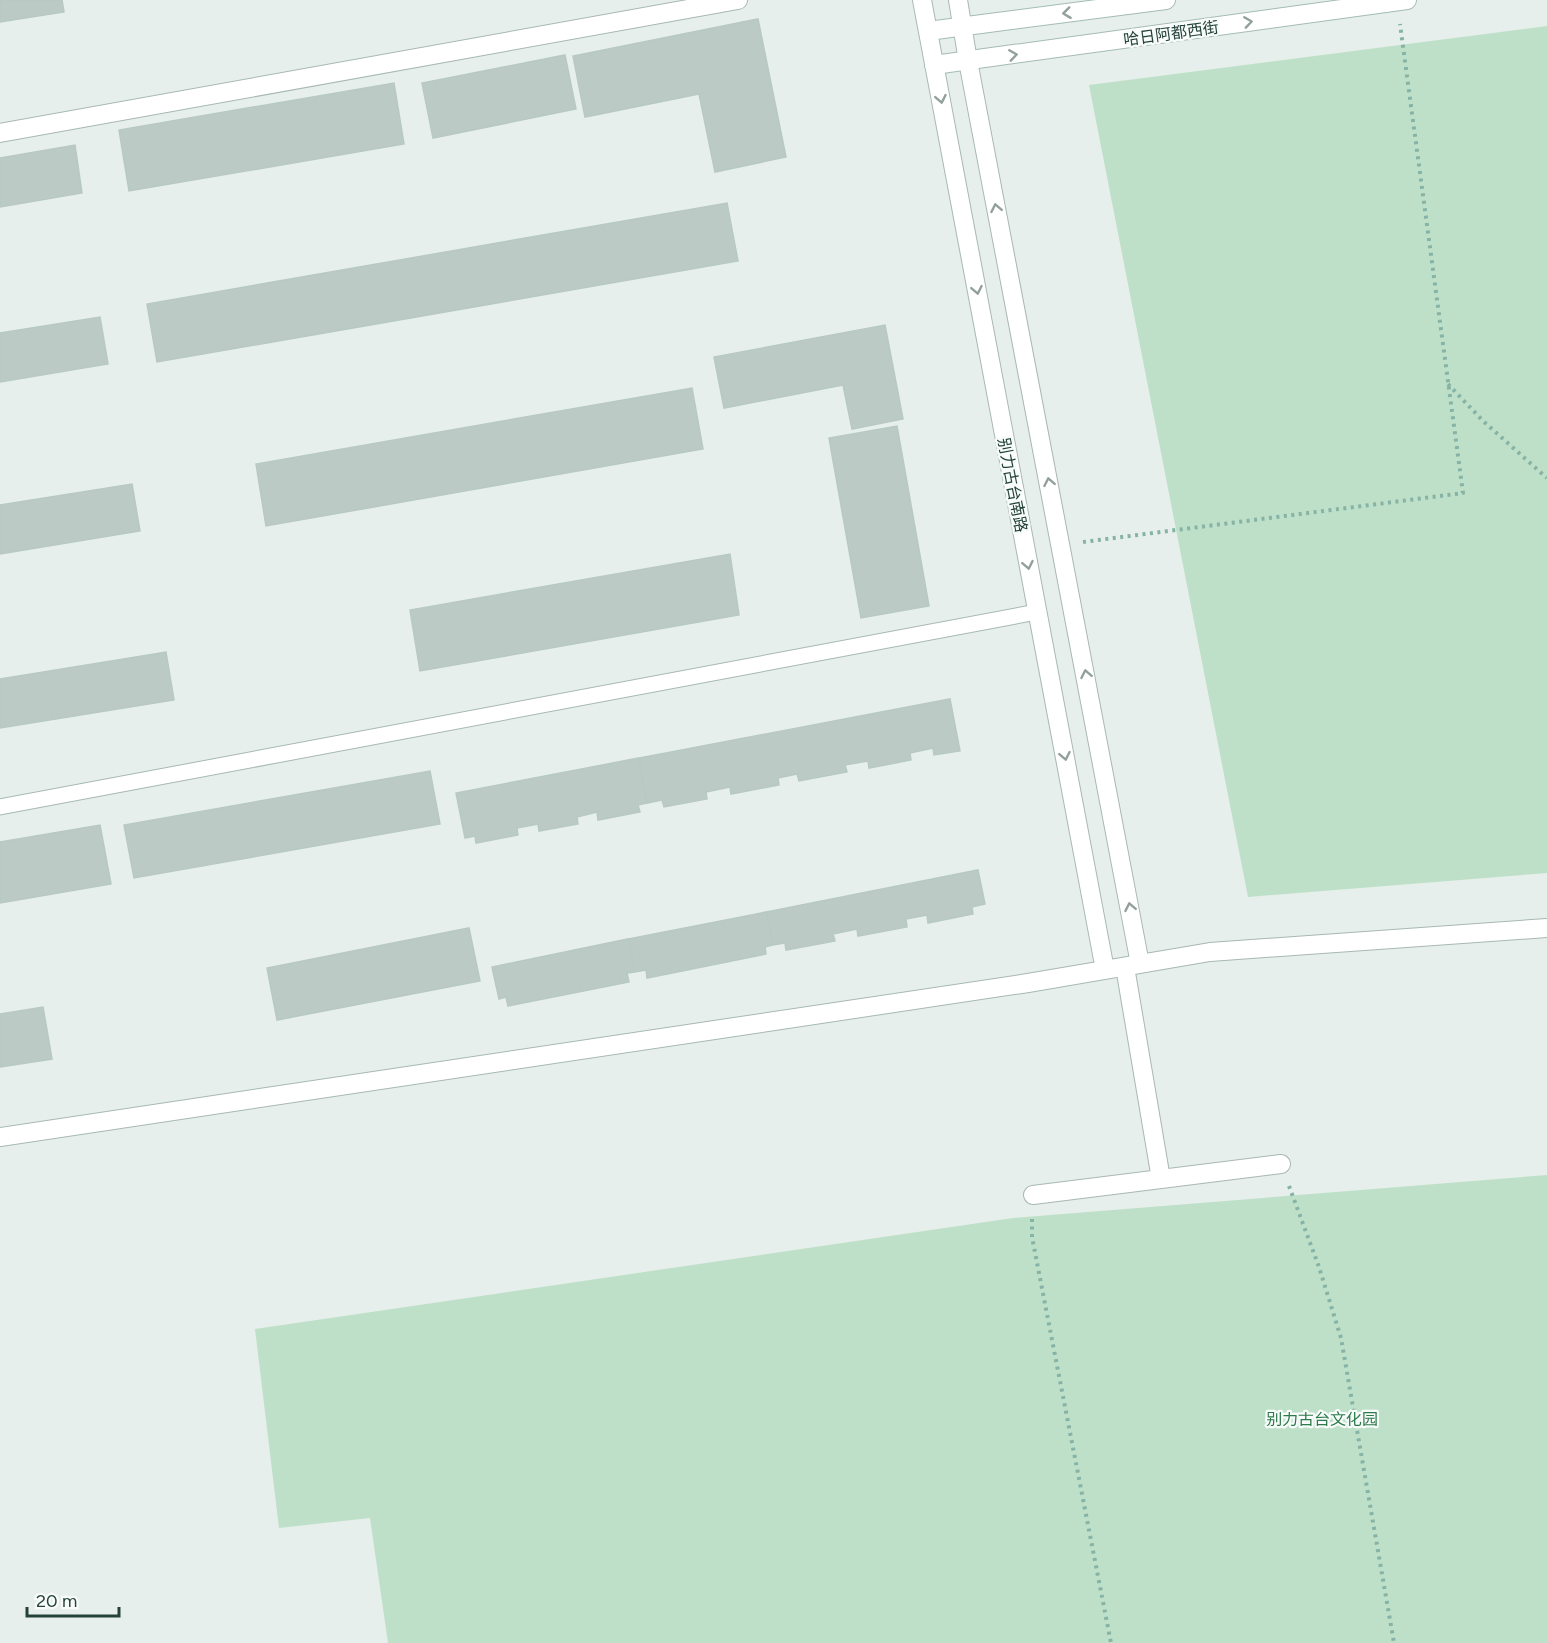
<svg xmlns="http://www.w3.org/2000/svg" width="1547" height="1643" font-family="Figtree,'Noto Sans SC',sans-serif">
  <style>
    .green { fill: #bfe0c8 }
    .building { fill: #bbcac4; stroke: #b8c9c2; stroke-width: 1.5 }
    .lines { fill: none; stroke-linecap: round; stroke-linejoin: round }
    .service-casing { stroke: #a8b8b2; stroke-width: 17 }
    .minor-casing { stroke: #a8b8b2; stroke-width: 20 }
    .tertiary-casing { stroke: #a8b8b2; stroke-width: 20 }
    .secondary-casing { stroke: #a4bbb3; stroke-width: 20 }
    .path { stroke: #86b3a5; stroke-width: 4; stroke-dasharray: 3 4.5; stroke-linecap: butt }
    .service { stroke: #fff; stroke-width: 15 }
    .minor { stroke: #fff; stroke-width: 18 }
    .tertiary { stroke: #fff; stroke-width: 18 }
    .secondary { stroke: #fff; stroke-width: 18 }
    .oneway { stroke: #92a09c }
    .labels { text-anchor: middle; stroke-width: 4.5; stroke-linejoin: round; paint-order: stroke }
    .street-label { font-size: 16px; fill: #24423a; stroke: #f7fbf9 }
    .park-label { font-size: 16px; fill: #2d7a4b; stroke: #f7fbf9 }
  </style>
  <rect width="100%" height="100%" fill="#e6efeb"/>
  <path class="green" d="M1547,26V873L1248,897L1089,85Z
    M1547,1175V1643H388L370,1518L279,1528L255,1329L1013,1218Z"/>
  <path class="building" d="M0,0H62L64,12L0,22Z
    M758,19L786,157L715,172L699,94L585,117L573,56Z
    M565,55L576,109L433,138L422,83Z
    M394,83L404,144L129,191L119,130Z
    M75,145L82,193L0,207V158Z
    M727,203L738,261L157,362L147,304Z
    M100,317L108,364L0,382V333Z
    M885,325L903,419L852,429L843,385L724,408L714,357Z
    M692,388L703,449L266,526L256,464Z
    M897,426L929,606L861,618L829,438Z
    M132,484L140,531L0,554V505Z
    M730,554L739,615L420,671L410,610Z
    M166,652L174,700L0,728V679Z
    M950,699L960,751L934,755L933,748L910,753L911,760L869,768L868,761L845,765L847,772L799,781L797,774L778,778L779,785L731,794L730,787L706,792L707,799L664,807L662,800L647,803L639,758Z
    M639,758L647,803L638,805L640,812L598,820L597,812L577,817L578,824L539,831L538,824L517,828L518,835L476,843L475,836L465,838L456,793Z
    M430,771L440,824L134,878L124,825Z
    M100,825L111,884L0,903V842Z
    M978,870L985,904L972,907L973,914L928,923L927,915L906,919L907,927L858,936L857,929L833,934L835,941L786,950L785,943L773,945L766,912Z
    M766,912L773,945L765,947L766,954L647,978L646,970L635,972L628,939Z
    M469,928L480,981L277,1020L267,968Z
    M628,939L635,972L627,973L629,982L508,1006L506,997L499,999L492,967Z
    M43,1007L52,1059L0,1067V1014Z"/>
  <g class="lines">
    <g class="service-casing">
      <path id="service" d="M0,807L1037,612"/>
    </g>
    <g class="minor-casing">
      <path id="minor" d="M0,133L738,0
        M1125,967L1161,1179
        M1033,1195L1281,1164"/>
    </g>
    <g class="tertiary-casing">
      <path id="tertiary" d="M922,0L1105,970
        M958,0L968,61L1140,964
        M0,1137L1028,983L1210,952L1547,928"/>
    </g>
    <g class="secondary-casing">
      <path id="secondary" d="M928,31L1166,0
        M934,65L1407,0"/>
    </g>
    <path class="path" d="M1448,384L1483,421L1547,478
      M1083,542L1463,493L1400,24
      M1289,1186L1319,1267L1341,1338L1394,1643
      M1032,1219V1237L1111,1643"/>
    <use href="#service" class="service"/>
    <use href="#minor" class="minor"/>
    <use href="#tertiary" class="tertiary"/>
    <use href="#secondary" class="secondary"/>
  </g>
  <defs><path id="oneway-chevron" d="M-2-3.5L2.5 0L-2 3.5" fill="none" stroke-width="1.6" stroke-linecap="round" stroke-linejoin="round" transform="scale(1.5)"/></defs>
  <g class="oneway">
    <use href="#oneway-chevron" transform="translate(1067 13) rotate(173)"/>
    <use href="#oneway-chevron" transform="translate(1248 22) rotate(-8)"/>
    <use href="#oneway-chevron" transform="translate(1013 55) rotate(-8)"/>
    <use href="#oneway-chevron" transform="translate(941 99) rotate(79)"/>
    <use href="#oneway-chevron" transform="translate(996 208) rotate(-101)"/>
    <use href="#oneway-chevron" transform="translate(977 290) rotate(79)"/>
    <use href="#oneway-chevron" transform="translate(1049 482) rotate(-101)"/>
    <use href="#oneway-chevron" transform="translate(1028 565) rotate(79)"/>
    <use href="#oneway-chevron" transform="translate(1086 674) rotate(-101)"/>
    <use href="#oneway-chevron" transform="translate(1065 756) rotate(79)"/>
    <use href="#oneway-chevron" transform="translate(1130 907) rotate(-101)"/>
  </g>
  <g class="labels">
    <g class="street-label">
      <text transform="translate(1171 33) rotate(-8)" y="6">哈日阿都西街</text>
      <text transform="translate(1013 485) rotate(79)" y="6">别力古台南路</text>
    </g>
    <g class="park-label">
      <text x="1322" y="1425">别力古台文化园</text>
    </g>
  </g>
  <path d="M27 1607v9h92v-9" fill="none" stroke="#24423a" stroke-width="3"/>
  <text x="36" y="1607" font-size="18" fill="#24423a" stroke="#f7fbf9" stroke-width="4.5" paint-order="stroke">20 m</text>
</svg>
